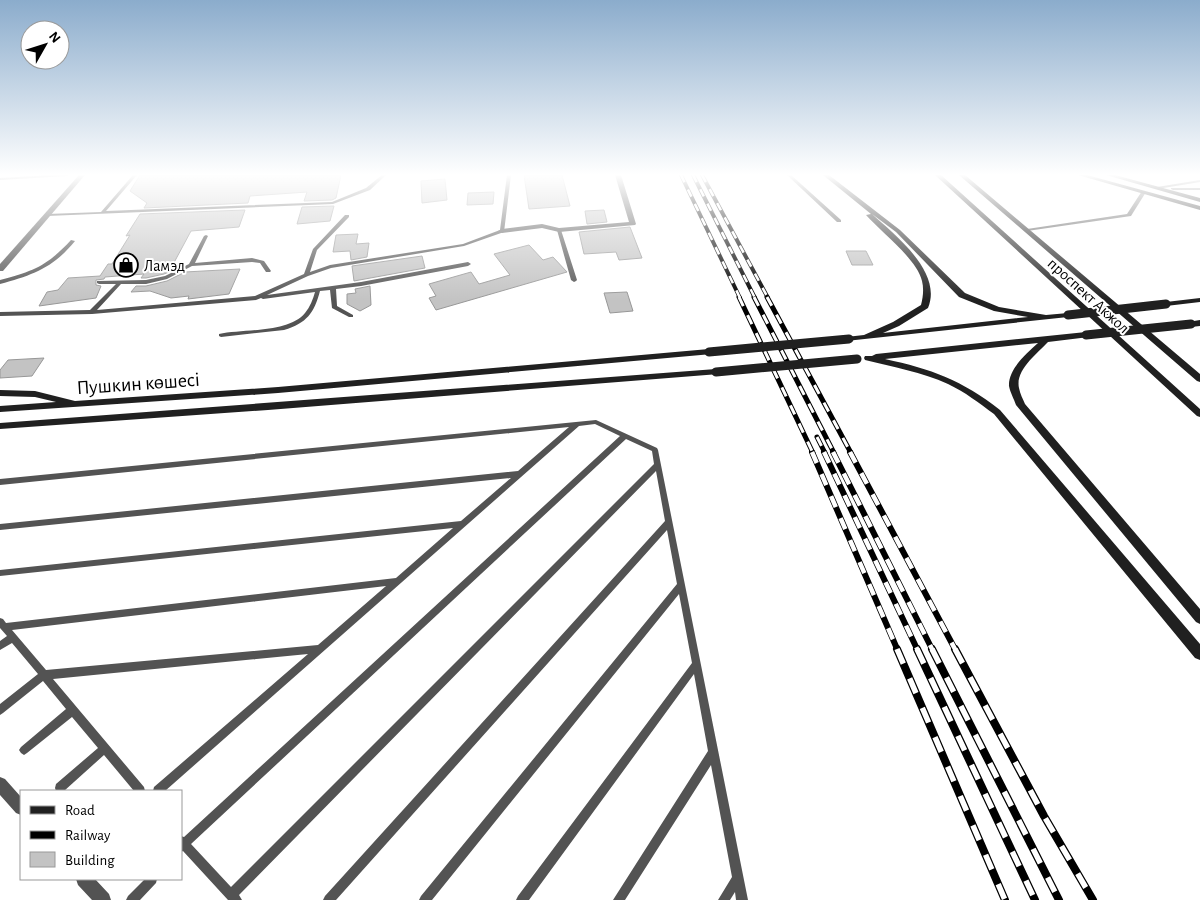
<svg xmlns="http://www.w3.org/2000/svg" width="1200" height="900" font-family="'Alegreya Sans',sans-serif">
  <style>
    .building { fill: #c3c3c3; stroke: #979797 }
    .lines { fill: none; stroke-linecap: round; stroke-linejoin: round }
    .service { fill: #535353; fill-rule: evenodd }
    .minor { fill: #535353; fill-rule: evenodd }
    .tertiary { fill: #535353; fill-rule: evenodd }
    .secondary { fill: #202020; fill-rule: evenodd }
    .rail-far3-casing { stroke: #000; stroke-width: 4 }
    .rail-far2-casing { stroke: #000; stroke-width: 5 }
    .rail-far1-casing { stroke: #000; stroke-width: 6 }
    .rail-casing { stroke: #000; stroke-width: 8 }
    .rail-far3 { stroke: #fff; stroke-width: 2.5; stroke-dasharray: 8; stroke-linecap: butt }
    .rail-far2 { stroke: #fff; stroke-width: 3; stroke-dasharray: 10; stroke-linecap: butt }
    .rail-far1 { stroke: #fff; stroke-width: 4.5; stroke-dasharray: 12; stroke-linecap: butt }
    .rail { stroke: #fff; stroke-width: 5.5; stroke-dasharray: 16; stroke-linecap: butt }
    .secondary-bridge { stroke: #202020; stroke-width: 9 }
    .labels { text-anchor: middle; stroke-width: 4; stroke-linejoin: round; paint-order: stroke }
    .far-poi-label { font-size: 16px; fill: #000; stroke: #fff; text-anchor: start }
    .far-street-label { font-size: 16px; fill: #000; stroke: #fff }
    .street-label { font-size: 20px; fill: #000; stroke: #fff }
  </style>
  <rect width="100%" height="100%" fill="#fff"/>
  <path class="building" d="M140,175H341L336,198L332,200L304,201L307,192L250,196L248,203L144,208L147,203L130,191Z
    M524,175H562L570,206L529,209Z
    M445,179L447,200L422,203L421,181Z
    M494,192L493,204L467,205L468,193Z
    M334,206L330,221L297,224L302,207Z
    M245,210L239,227L191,231L169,272L164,274L146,278H141L144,274L105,277L104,279L96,280V285L101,286L96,298L39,306L47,292L58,290L68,278L100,276L108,264H112L130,235L126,236L140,214Z
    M604,210L607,222L587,224L585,211Z
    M630,227L642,258L619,260L616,252L584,254L579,232Z
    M358,234L356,244L369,243L367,257L351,260L350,251L333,252L336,235Z
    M529,245L543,260L553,257L567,272L436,310L429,298L436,296L429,284L471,272L479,284L510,275L494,254Z
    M846,251H866L873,265H852Z
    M422,256L425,268L354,281L352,266Z
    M240,269L229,294L188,299L189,296L171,298L150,291L131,292L136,286H146L167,281L185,272Z
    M370,286L371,305L360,311L347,304V294L356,293L355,289Z
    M627,292L633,311L610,313L604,293Z
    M44,358L32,376L0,378V370L8,360Z"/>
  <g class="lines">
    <path class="service" d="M52,175H69L67,176L0,180V178Z
      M133,175H137L106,211L332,202L366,188L382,175H386L370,190L333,204L47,216L45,215L47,214L101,212Z
      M507,175H511L504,232L464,246L331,268L308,276L267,295L361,282L468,262L471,264L468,266L361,286L336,289L337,306L353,315V317H349L332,308L330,290L320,291C314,313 307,323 284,330L221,337L219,336V334C243,329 289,333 305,313C310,307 313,299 315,292L263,299L261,298L256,300L92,314L0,316V312L90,310L116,284H99L97,283V281L146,280L165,276L189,264L204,236L206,235L208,236L195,263L252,258L264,261L271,271L270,272H266L260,263L252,262L192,266L167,279L146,284H121L97,310L255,296L304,274L313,249L345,215H349V217L317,250L310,272L330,265L463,244L500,230Z
      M787,175H791L841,220V222H837Z
      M1200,180V182L1157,189L1155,188L1157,187Z
      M1171,188H1200V190H1173L1171,189Z
      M1142,191L1146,192L1131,216L1027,231L1025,230L1027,229L1127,214Z
      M557,229L561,230L577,280L576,281L574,282L571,280L557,230Z
      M71,240L75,241C53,268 33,275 0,284V280C34,271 47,266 71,240Z
      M596,420L657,448L658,450L748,900H736L735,892L730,900H718L732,877L711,765L625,900H613L708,751L694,674L529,900H516L518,896L692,663L679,594L432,900H419L421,896L677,584L667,530L336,900H323L325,896L665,521L656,471L239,895L242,900H228L183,851L181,852V836L184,837L620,436L595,424L579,426L165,791H153L154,787L308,654L53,679L144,787L145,791H134L104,755L64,791H56L55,788L56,784L98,748L72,717L27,753L24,755L21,753L19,750L21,747L66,709L43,681L3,713L0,715V704L38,674L12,643L0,650V641L7,636L0,628V618L3,619L6,623L396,578L453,528L0,576V570L461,521L511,478L0,530V524L518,471L569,427L0,485V479ZM626,439L652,451L654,464L231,887L191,844ZM386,586L318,645L46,670L12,630Z
      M145,879H157L156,883L140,900H126L128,896Z"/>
    <path class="minor" d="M615,175H621L636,224L635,225L559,232L542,228L502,233L498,231L502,229L542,224L559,228L629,222Z
      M0,777L5,779L21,797V815L16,813L0,795Z
      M76,879H95L109,894L111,900H92L78,885Z"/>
    <path class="tertiary" d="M79,175H85L3,271H0V264Z"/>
    <path class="secondary" d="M823,175H829L900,230L965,293L999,307L1046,315L1068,313L1072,315L1068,317L846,341V337L864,335L893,322L921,305C923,297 924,289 922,281C917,259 881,232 866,215L871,214ZM872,214L896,232L959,297L994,311L1028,317L883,333L899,326L928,308C943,272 895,235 872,214Z
      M935,175H941L1200,409V417L1197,416Z
      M959,175H965L1200,374V382L1197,381Z
      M1078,175H1087L1200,206V210Z
      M1106,175H1115L1200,198V202Z
      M1200,298V302L1166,306L1162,304L1166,302Z
      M1200,320V326L1191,327L1187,324L1188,322Z
      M1086,332L1089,333V337L1048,342C1037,354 1015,370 1019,388C1020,394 1023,399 1025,404L1200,609V624L1196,622L1016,405C1014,399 1010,392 1009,386C1008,369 1027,353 1038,343L885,359C931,369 962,380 1000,410L1200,644V660L1195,658L994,414C979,403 965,392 948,384C922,372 893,367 865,360L864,358L865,356H872L876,354Z
      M709,349L712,350L713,352L712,354L278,393L0,412V406L56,402L35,397L0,396V390L35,391L75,401L278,387Z
      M716,369L720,372L719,374L268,410L0,429V423Z"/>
    <g class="rail-far3-casing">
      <path id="rail-far3" d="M681,175L740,298
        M693,175L755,298
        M702,175L768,298"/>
    </g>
    <g class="rail-far2-casing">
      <path id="rail-far2" d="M739,297L813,453
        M754,297L834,453
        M767,297L851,453
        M817,437L825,453"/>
    </g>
    <g class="rail-far1-casing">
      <path id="rail-far1" d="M812,452L898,651
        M824,452L918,651
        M833,452L933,651
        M850,452L956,651"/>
    </g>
    <g class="rail-casing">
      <path id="rail" d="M897,649L1005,900
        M917,649L1035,900
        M932,649L1059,900
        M955,649L1044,816L1093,900"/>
    </g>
    <use href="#rail-far3" class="rail-far3"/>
    <use href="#rail-far2" class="rail-far2"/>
    <use href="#rail-far1" class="rail-far1"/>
    <use href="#rail" class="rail"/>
    <path class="secondary-bridge" d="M1068,315L1166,304
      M1086,335L1191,324
      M709,352L849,339
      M716,372L857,359"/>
  </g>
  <linearGradient id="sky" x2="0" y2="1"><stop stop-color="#8baccc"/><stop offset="0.58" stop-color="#fff"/><stop offset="1" stop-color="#fff" stop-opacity="0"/></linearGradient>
  <rect width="1200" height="301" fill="url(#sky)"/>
  <defs>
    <g id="shop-ring" transform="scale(1.25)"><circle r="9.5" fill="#fff" stroke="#000" stroke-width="1.5"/><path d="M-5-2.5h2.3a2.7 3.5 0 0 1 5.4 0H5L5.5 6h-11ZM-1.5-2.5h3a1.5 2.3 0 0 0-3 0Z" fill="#000"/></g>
  </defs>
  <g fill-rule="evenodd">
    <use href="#shop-ring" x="126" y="265"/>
  </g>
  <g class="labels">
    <g class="far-poi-label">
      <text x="144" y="271">Ламэд</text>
    </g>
    <g class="far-street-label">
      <text transform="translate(1089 295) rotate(42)" y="6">проспект Акжол</text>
    </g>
    <g class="street-label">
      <text transform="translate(138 383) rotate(-4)" y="7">Пушкин көшесі</text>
    </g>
  </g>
  <rect x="20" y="790" width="162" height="90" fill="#ffffff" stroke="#999999"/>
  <rect x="30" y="806" width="25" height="8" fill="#202020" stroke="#999999"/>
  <text x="65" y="815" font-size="15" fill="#000000">Road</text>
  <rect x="30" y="831" width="25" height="8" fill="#000000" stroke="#999999"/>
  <text x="65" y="840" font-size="15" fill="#000000">Railway</text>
  <rect x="30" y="852" width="25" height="15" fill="#c3c3c3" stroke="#999999"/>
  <text x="65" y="865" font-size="15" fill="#000000">Building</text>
  <g transform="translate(45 45) rotate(51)"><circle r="24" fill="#ffffff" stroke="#999999"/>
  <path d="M0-4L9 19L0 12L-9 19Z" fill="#000000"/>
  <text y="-8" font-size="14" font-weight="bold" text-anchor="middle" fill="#000000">N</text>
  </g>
</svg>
